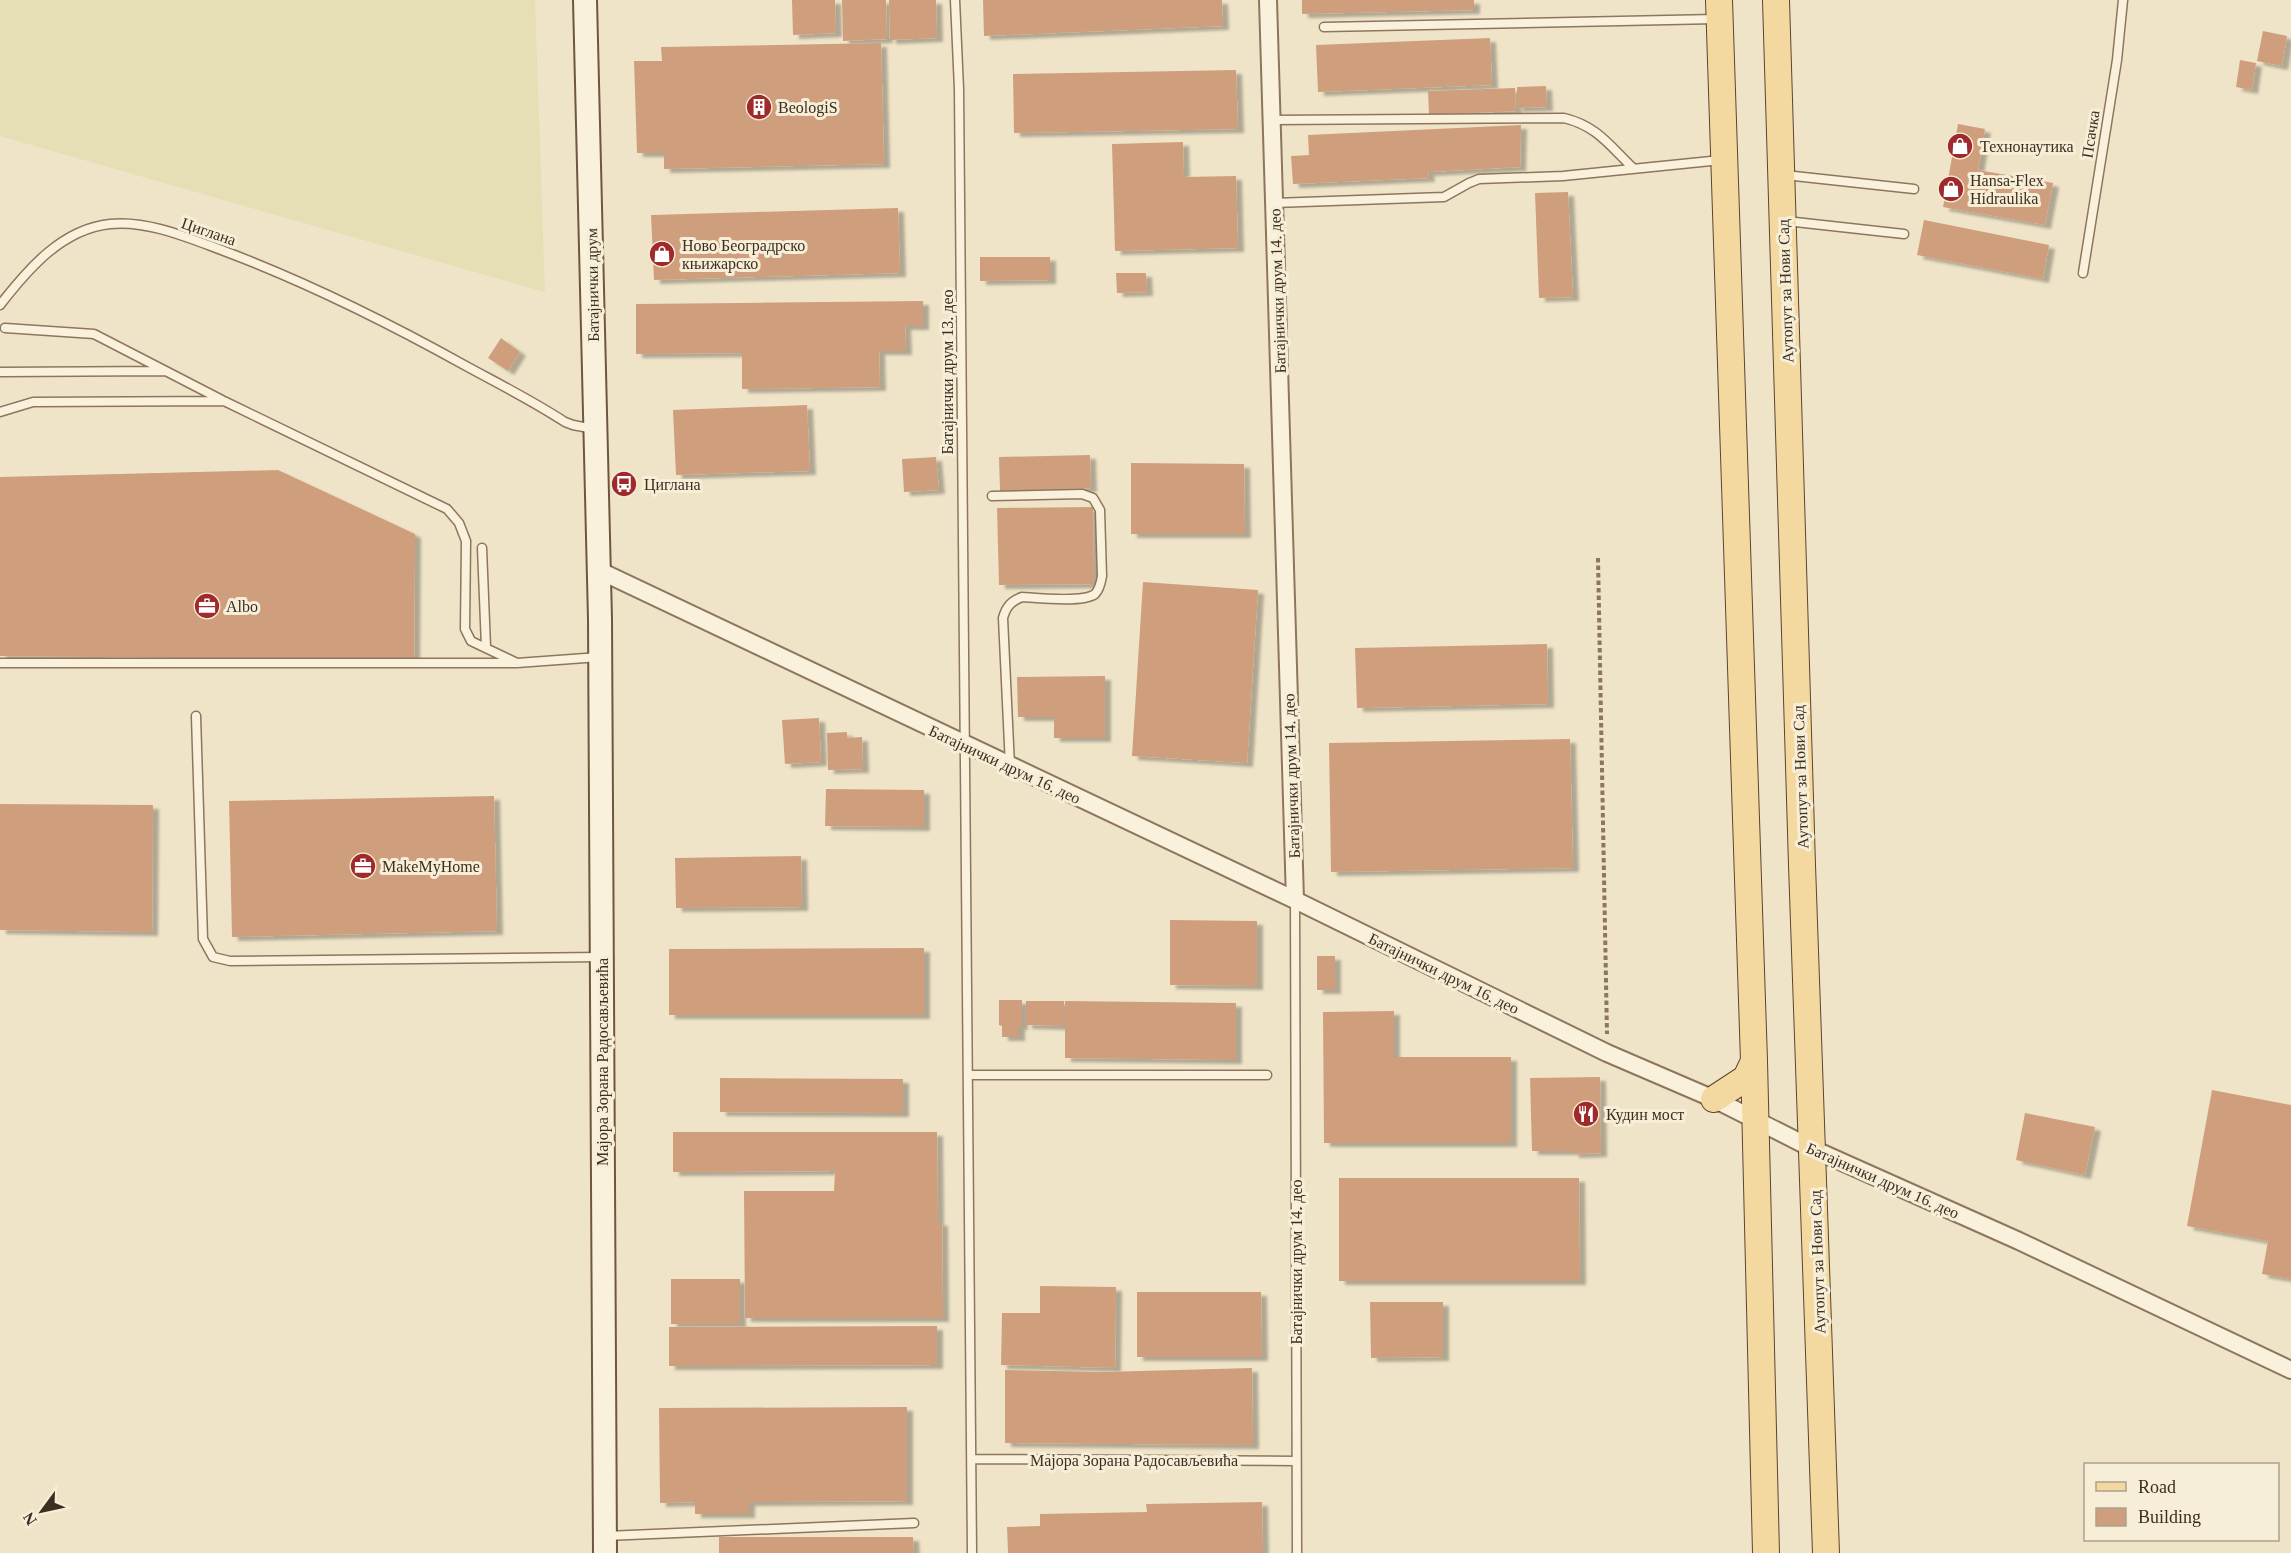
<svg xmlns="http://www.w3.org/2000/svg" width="2291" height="1553" font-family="'Times New Roman',serif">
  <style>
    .farmland { fill: #e6deb5 }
    .building { fill: #cf9f7d; filter: url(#shadow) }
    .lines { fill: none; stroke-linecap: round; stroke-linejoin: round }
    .lane-casing { stroke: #8d765c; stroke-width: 11 }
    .street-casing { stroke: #8d765c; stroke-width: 20 }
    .secondary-casing { stroke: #6f573f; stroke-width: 26 }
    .primary-casing { stroke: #5b4430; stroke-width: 28 }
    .path { stroke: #8d765c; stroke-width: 4; stroke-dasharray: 4.5 3; stroke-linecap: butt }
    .lane { stroke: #faf1dc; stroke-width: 8 }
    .street { stroke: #faf1dc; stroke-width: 16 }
    .secondary { stroke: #faf1dc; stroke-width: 22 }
    .primary { stroke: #f3d9a0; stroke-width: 26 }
    .labels { text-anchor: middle; stroke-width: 6; stroke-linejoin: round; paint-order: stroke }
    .poi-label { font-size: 16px; fill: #3d2e20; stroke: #f7eed8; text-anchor: start }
    .street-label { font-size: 16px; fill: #3d2e20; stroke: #f7eed8 }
  </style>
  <defs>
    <filter id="shadow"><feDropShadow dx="6" dy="4" stdDeviation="1.5" flood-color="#0004"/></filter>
  </defs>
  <rect width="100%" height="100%" fill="#f0e4c8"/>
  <path class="farmland" d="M0,0H535L545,292L0,136Z"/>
  <path class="building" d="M792,0H835L836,33L793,35Z
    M842,0H886L887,39L843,41Z
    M889,0H936L937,38L890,40Z
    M983,0H1222L1223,26L984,36Z
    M1302,0H1474V10L1302,14Z
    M2263,31L2287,36L2282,66L2257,61Z
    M1490,38L1492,85L1318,92L1316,45Z
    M881,43L884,164L664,169V153H637L634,61H662L661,47Z
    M2240,60L2256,63L2252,90L2236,87Z
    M1236,70L1238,129L1014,133L1013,74Z
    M1546,86L1547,107L1517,108V87Z
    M1515,88L1516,111L1429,115L1428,91Z
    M1958,124L1985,129L1978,170L2053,183L2045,225L1943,207Z
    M1521,125L1520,167L1428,172L1429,178L1293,184L1291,156L1309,155L1308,135Z
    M1183,142L1184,177L1236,176L1238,248L1115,251L1112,144Z
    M1568,192L1573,297L1539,298L1535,193Z
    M898,208L900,273L654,280L651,215Z
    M1924,220L2049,245L2043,279L1917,255Z
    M980,257H1050V280L980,281Z
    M1116,273H1146L1147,292L1117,293Z
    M923,301V326H905L906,351H879L880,387L742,389V353L636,354V304Z
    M501,338L520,352L508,371L488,358Z
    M807,405L810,471L676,475L673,410Z
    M1090,455L1091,488L1000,491L999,457Z
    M936,457L939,490L904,492L902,459Z
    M1131,463L1244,464L1245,534H1131Z
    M278,470L415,534L414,660L0,656V477Z
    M1093,507L1094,584L999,585L997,508Z
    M1143,582L1258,590L1247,763L1132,756Z
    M1547,644L1548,704L1357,708L1355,648Z
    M1105,676V738H1054V717H1018L1017,677Z
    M819,718L821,762L785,764L782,720Z
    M847,732V738L862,737L863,769L828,770L827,733Z
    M1570,739L1573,868L1331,872L1329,743Z
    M826,789L924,790V827L825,826Z
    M494,796L497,931L232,937L229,801Z
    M0,804L153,805L152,932L0,930Z
    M801,856L802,907L676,908L675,858Z
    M1170,920L1257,921V986L1170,985Z
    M924,948V1015H669V949Z
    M1317,956H1335V990H1317Z
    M999,1000H1022V1026H1019V1037H1002V1026L999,1025Z
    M1026,1001H1064V1026L1026,1025Z
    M1065,1001L1236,1003V1060L1065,1058Z
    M1394,1011V1057H1511V1143H1324L1323,1012Z
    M1600,1077L1601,1153L1573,1154V1151H1532L1530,1078Z
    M720,1078L903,1079V1113L720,1112Z
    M2212,1090L2291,1105V1279L2262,1274L2268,1241L2187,1226Z
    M2025,1113L2095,1127L2085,1175L2016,1160Z
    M673,1132H937L938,1222H942L943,1318H745L744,1191H834L835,1171L673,1172Z
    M1339,1178H1579L1580,1281H1339Z
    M671,1279H740V1324H671Z
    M1040,1286L1116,1287L1115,1368L1001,1365L1002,1313H1040Z
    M1137,1292H1261L1262,1357H1137Z
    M1370,1302H1443V1357L1371,1358Z
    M937,1326V1365L669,1366V1327Z
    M1252,1368L1253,1445L1005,1443V1370L1102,1372Z
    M907,1407V1501L749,1502V1514H695V1502L660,1503L659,1408Z
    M1262,1502L1263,1553H1008L1007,1527L1040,1526V1514L1147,1512L1146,1504Z
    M719,1537H913L914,1553H719Z"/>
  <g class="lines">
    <g class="lane-casing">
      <path id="lane" d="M955,0L959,89L972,1553
        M1324,27L1716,19
        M1272,120L1564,118C1597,126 1609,145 1633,168
        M1785,175L1914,189
        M1274,203L1444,197L1469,183L1479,179L1563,176L1721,160
        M1786,221L1904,234
        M2083,273L2117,60L2123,0
        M0,305C28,269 62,229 110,224C148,220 189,238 224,251C309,283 387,322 466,366C499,384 533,401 565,422L573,425L594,429
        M5,328L94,334L222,400
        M0,372L165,371
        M0,412L33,402L224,401L447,509L459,523L466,541L465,629L471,641L517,663
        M992,496L1082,494L1093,498L1100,510L1102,576C1101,582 1100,589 1095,594C1083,603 1038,598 1022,597C1011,601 1006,607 1003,618L1010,766
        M482,548L486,647
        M0,663H517L599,657
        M196,716L203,939L213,957L230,961L601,957
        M1295,900L1297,1553
        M969,1075H1267
        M972,1459L1296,1461
        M606,1536L914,1523"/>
    </g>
    <g class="street-casing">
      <path id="street" d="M1268,0L1295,900
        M598,570L1295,900L1607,1053L1714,1099L1813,1149L2019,1241L2291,1370"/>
    </g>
    <g class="secondary-casing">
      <path id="secondary" d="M585,0L600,619L605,1553"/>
    </g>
    <g class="primary-casing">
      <path id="primary" d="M1719,0L1754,1061L1766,1553
        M1776,0L1802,865L1826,1553
        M1714,1099L1746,1078L1754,1061"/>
    </g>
    <path class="path" d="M1598,558L1607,1034"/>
    <use href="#lane" class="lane"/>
    <use href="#street" class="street"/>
    <use href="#secondary" class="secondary"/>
    <use href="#primary" class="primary"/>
  </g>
  <defs>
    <g id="building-disc" transform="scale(1.35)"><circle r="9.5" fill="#9e2a2b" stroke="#f7eed8"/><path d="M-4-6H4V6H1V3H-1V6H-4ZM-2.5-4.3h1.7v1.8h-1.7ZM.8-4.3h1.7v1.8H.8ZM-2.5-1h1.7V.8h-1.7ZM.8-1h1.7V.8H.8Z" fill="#fff"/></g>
    <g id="shop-disc" transform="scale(1.35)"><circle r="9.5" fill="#9e2a2b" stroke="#f7eed8"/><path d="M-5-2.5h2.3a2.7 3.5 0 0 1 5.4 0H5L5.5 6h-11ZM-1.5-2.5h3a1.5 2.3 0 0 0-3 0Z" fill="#fff"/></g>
    <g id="bus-disc" transform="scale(1.35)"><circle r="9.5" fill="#9e2a2b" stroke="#f7eed8"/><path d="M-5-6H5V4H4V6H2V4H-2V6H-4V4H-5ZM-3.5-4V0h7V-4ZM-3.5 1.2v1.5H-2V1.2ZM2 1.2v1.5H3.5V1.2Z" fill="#fff"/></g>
    <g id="office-disc" transform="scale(1.35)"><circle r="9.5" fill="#9e2a2b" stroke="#f7eed8"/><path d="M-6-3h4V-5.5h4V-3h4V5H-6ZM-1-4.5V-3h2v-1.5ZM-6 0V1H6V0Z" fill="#fff"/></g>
    <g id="restaurant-disc" transform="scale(1.35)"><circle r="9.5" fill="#9e2a2b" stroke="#f7eed8"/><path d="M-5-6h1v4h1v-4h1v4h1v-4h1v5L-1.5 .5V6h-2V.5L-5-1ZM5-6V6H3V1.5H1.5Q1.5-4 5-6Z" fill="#fff"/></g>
  </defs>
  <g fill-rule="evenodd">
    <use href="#building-disc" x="759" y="107"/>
    <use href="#shop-disc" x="1960" y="146"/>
    <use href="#shop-disc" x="1951" y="189"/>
    <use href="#shop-disc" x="662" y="254"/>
    <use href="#bus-disc" x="624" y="484"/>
    <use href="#office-disc" x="207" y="606"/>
    <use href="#office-disc" x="363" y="866"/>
    <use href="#restaurant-disc" x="1586" y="1114"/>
  </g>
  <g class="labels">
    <g class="poi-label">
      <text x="778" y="113">BeologiS</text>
      <text x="1980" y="152">Технонаутика</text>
      <text x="1970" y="186">Hansa-Flex<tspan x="1970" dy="18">Hidraulika</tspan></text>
      <text x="682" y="251">Ново Београдрско<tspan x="682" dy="18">књижарско</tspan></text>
      <text x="644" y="490">Циглана</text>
      <text x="226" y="612">Albo</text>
      <text x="382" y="872">MakeMyHome</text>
      <text x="1606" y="1120">Кудин мост</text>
    </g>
    <g class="street-label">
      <text transform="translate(2090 134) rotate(-81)" y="6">Псачка</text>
      <text transform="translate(209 231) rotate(19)" y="6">Циглана</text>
      <text transform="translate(592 285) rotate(-91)" y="6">Батајнички друм</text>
      <text transform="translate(1277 291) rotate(-92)" y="6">Батајнички друм 14. део</text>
      <text transform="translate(1785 291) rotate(-92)" y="6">Аутопут за Нови Сад</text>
      <text transform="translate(947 372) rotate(-90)" y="6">Батајнички друм 13. део</text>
      <text transform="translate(1005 764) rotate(25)" y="6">Батајнички друм 16. део</text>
      <text transform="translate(1291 776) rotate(-92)" y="6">Батајнички друм 14. део</text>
      <text transform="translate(1800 777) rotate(-92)" y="6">Аутопут за Нови Сад</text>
      <text transform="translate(1444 973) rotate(26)" y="6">Батајнички друм 16. део</text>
      <text transform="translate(602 1062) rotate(-90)" y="6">Мајора Зорана Радосављевића</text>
      <text transform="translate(1883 1180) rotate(24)" y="6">Батајнички друм 16. део</text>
      <text transform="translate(1296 1262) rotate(-90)" y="6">Батајнички друм 14. део</text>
      <text transform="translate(1817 1262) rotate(-92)" y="6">Аутопут за Нови Сад</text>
      <text x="1134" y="1466">Мајора Зорана Радосављевића</text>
    </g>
  </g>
  <rect x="2084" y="1463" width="195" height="78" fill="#f7eed8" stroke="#ada18e" stroke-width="1.5"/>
  <rect x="2096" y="1482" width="30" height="9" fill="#f3d9a0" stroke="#ada18e" stroke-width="1.5"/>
  <text x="2138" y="1493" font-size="18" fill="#3d2e20">Road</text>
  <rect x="2096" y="1508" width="30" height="18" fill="#cf9f7d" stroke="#ada18e" stroke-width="1.5"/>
  <text x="2138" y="1523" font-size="18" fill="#3d2e20">Building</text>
  <g transform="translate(42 1511) rotate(237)" stroke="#f7eed8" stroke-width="4.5" paint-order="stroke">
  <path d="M0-4.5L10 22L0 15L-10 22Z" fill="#3d2e20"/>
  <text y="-9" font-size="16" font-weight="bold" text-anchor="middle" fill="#3d2e20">N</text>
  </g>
</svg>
